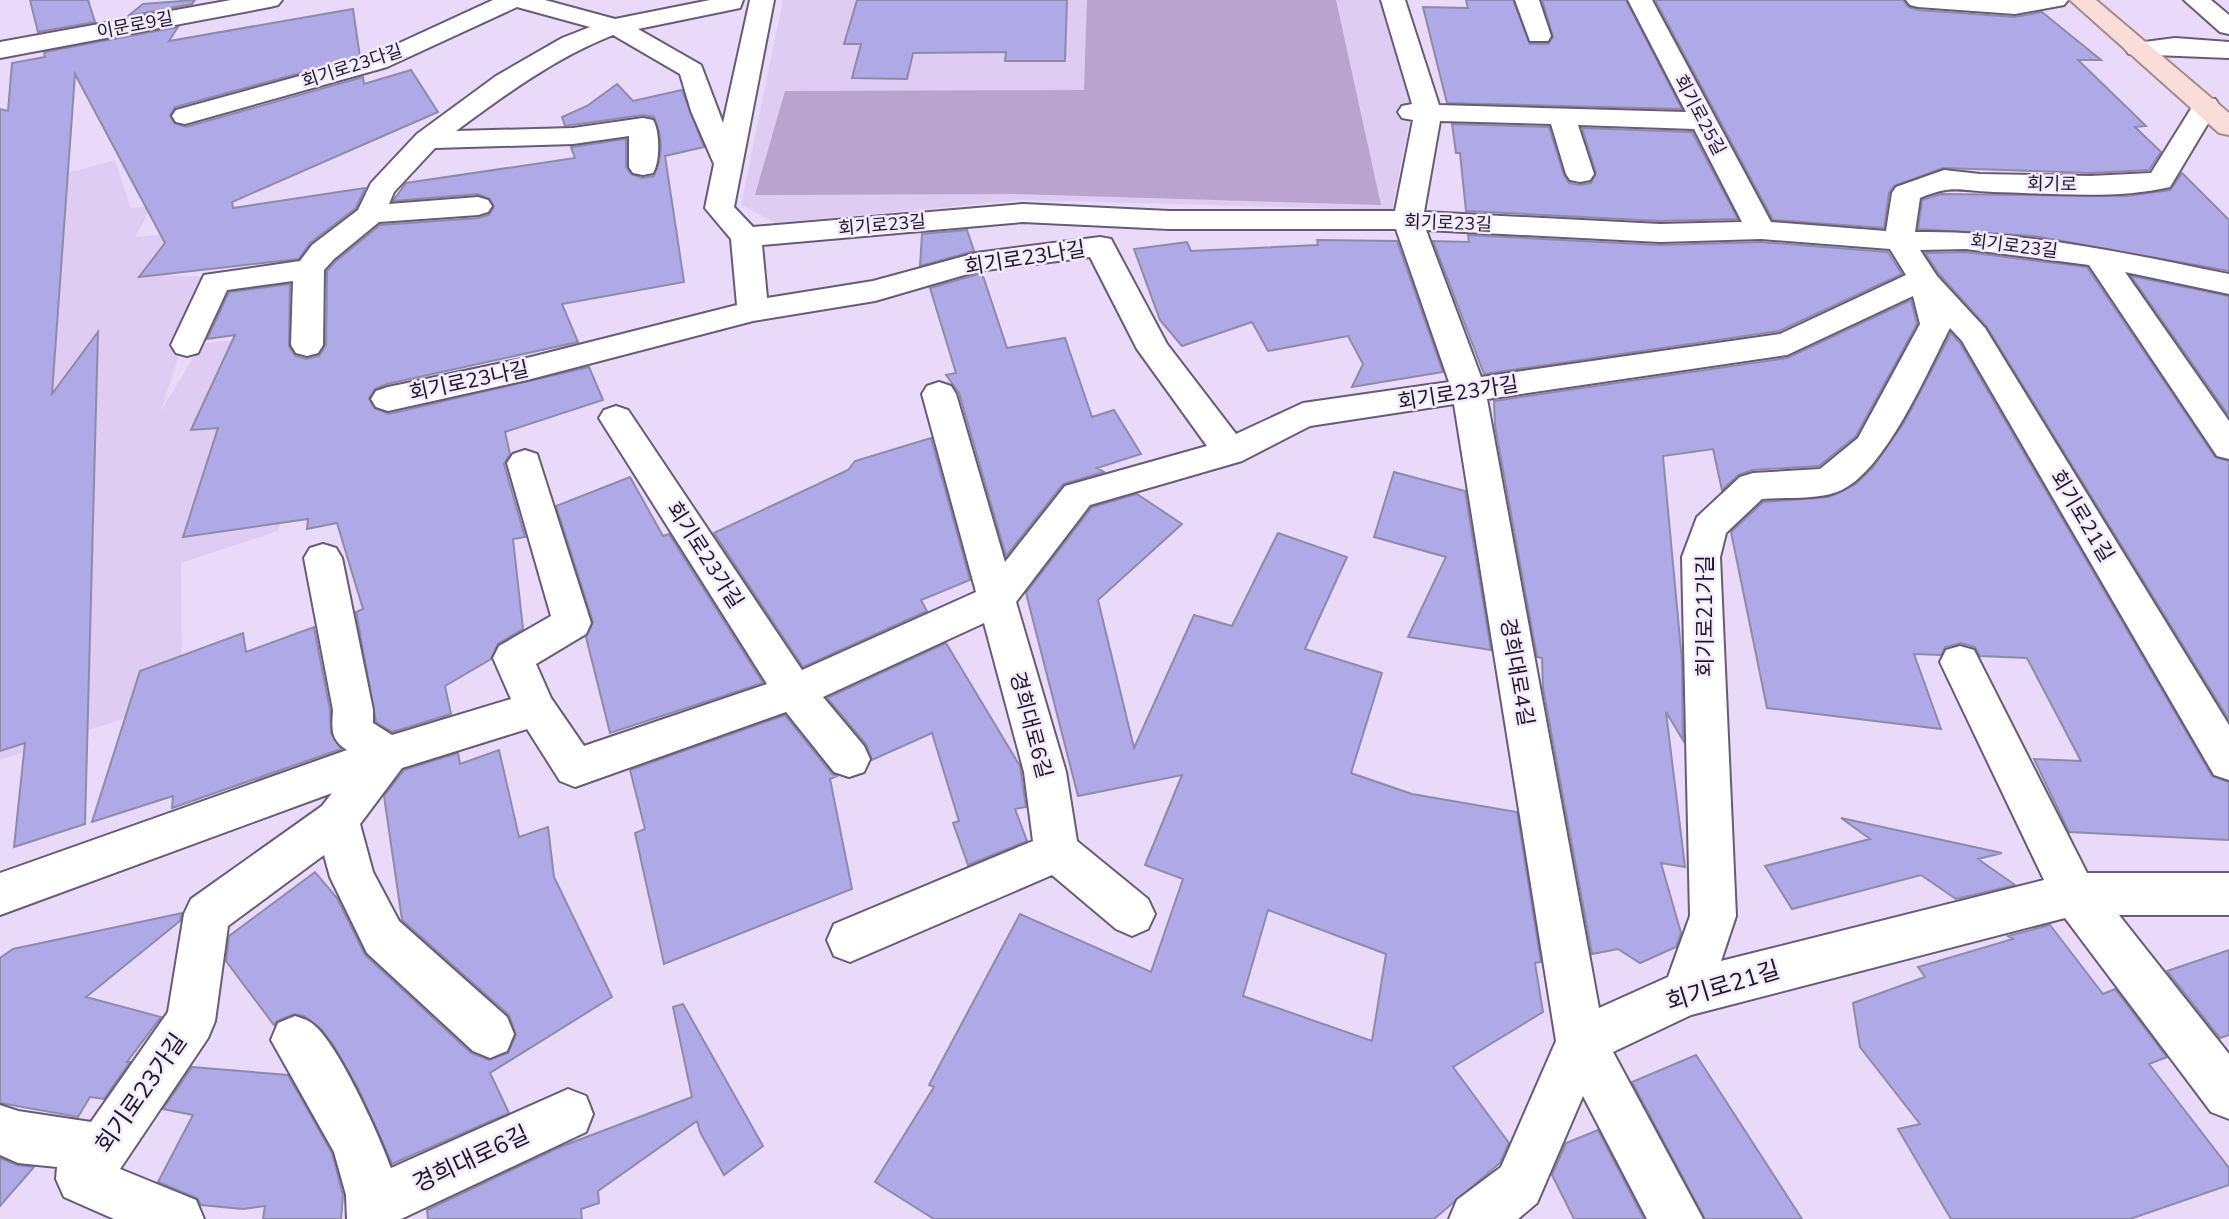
<svg xmlns="http://www.w3.org/2000/svg" width="2229" height="1219" font-family="'Nunito Sans','Noto Sans KR',sans-serif">
  <style>
    .built { fill: #dfccf2 }
    .green { fill: #b8a4cc }
    .building { fill: #afa9e7; stroke: #8d8ba9; stroke-width: 2; fill-rule: evenodd }
    .lines { fill: none; stroke-linecap: round; stroke-linejoin: round }
    .minor-casing { stroke: #685b76; stroke-width: 4 }
    .major-casing { stroke: #a88988; stroke-width: 4 }
    .minor { fill: #fff; fill-rule: evenodd }
    .major { fill: #f8ddd8; fill-rule: evenodd }
    .labels { text-anchor: middle; stroke-width: 5; stroke-linejoin: round; paint-order: stroke }
    .far-street-label { font-size: 18px; fill: #1d1823; stroke: #f3eafd }
    .street-label { font-size: 21px; fill: #1d1823; stroke: #f3eafd }
    .near-street-label { font-size: 24px; fill: #1d1823; stroke: #f3eafd }
  </style>
  <rect width="100%" height="100%" fill="#e9daf9"/>
  <path class="built" d="M783,0H1379L1412,107L1392,210L1022,200L776,223L741,205Z
    M115,160L131,208L152,206L135,237L187,232L163,275L205,277L160,413L201,344L307,330L323,350L299,467L278,531L181,563L182,699L0,760V191Z"/>
  <path class="green" d="M1087,0H1336L1381,205L1016,194L755,195L785,91L1084,90Z"/>
  <path class="building" d="M30,0H88L95,22L38,32Z
    M195,0L192,4L128,16L143,4Z
    M857,0H1067L1065,61H1005L1006,52L913,53L907,79L852,78L861,44H844Z
    M1466,0H1513L1530,44H1548L1553,37L1542,0H1626L1682,109L1447,103L1423,7L1468,8Z
    M1655,0H1903L1908,7L1918,10L2015,17L2042,12L2101,60H2078L2146,126L2135,127L2161,152L2149,170L2090,173L1943,168L1894,186L1889,193L1884,228L1773,220Z
    M353,9L360,57L175,107L170,115L174,123L186,127L363,77L364,84L411,70L438,112L232,202L233,208L365,188L356,208L310,243L299,259L139,277L165,243L75,74L52,394L98,332L85,824L14,847L25,743L0,751V109L8,111L12,63L45,57L44,52L178,27L169,41Z
    M617,84L633,101L682,90L704,147L665,156L684,282L562,304L578,342L387,384L375,389L369,398L374,408L389,414L589,367L603,400L505,432L510,454L504,464L525,537L513,539L523,629L498,644L491,659L445,686L451,714L392,732L376,722L356,612L363,609L337,523L307,529L308,519L183,537L218,428L191,430L235,335L207,339L229,292L290,284L289,346L295,356L306,359L319,356L326,345L327,271L336,261L380,225L478,218L489,215L494,207L490,199L478,194L393,201L406,183L575,158L571,147L626,139V167L631,174L642,178L654,176L659,162L661,147L659,131L654,117L643,115L565,126L562,117L587,106Z
    M1452,124L1549,127L1564,175L1569,183L1579,185L1591,183L1596,173L1582,128L1692,132L1738,219L1660,221L1466,211L1460,153H1456Z
    M2182,173L2229,220V271L2034,236L1918,229L1922,200L1941,194L2127,196L2170,190Z
    M967,230L974,251L920,266L922,234Z
    M1468,235L1660,245L1761,242L1888,252L1902,274L1779,331L1484,374L1433,241L1469,242Z
    M1317,240L1397,241L1443,372L1352,387L1363,364L1348,336L1268,351L1252,322L1182,346L1160,320L1134,249L1187,242L1191,251L1318,245Z
    M1966,252L2087,267L2215,457L2229,461V720L1987,327L1939,274L1925,253Z
    M982,273L1007,348L1065,338L1092,417L1114,410L1141,454L1097,468L1104,472L1063,484L1006,556L959,393L946,375L956,373L930,288Z
    M2131,276L2229,296V416Z
    M1911,300L1917,324L1856,436L1819,466L1752,470L1738,475L1722,490L1713,449L1663,456L1682,661L1683,740L1666,712L1685,867L1661,863L1681,933L1676,947L1640,963L1618,949L1592,954L1543,688L1542,658L1537,657L1495,426L1494,401L1787,358Z
    M1951,333L1960,343L2212,776L2229,782V840L2069,832L2034,759L2081,761L2027,658L1980,656L1975,647L1961,643L1945,647L1941,655L1914,654L1941,729L1767,708L1731,532L1763,502L1829,497L1856,484L1873,467L1905,421Z
    M931,438L970,580L921,600L927,611L803,667L714,533L848,470L855,461Z
    M1394,472L1465,491L1491,650L1408,637L1446,557L1374,537Z
    M630,477L663,536L669,534L763,683L610,733L586,637L593,622L556,506Z
    M1137,494L1182,524L1098,600L1134,748L1194,615L1232,626L1278,533L1347,557L1305,649L1382,673L1351,773L1412,794L1517,812L1541,962L1535,963L1543,1012L1453,1067L1509,1143L1500,1163L1434,1219H934L875,1182L934,1087L929,1085L1020,914L1151,972L1183,879L1145,865L1182,775L1078,796L1026,593L1092,507ZM1268,910L1386,954L1372,1041L1243,996Z
    M314,627L330,710L331,733L341,749L172,808L173,796L92,822L140,671L243,633L246,652Z
    M946,643L1020,766L1026,807L1015,809L1027,841L968,865L953,823L959,821L932,733L872,760L866,744L827,698Z
    M785,715L832,774L837,776L830,779L852,889L664,964L635,833L645,829L630,770Z
    M499,750L519,837L548,827L554,877L612,997L490,1073L509,1113L392,1164L358,1088L334,1046L322,1030L304,1016L294,1014L277,1021L274,1025L226,961L229,936L315,872L337,898L365,955L471,1053L489,1060L508,1053L516,1035L509,1015L402,920L384,796L404,770L458,753L460,764Z
    M1841,818L2002,853L1978,859L2015,885L1956,899L1921,875L1792,909L1765,866L1870,839Z
    M182,913L180,921L86,997L161,1017L127,1062H130L104,1099L90,1097L78,1117L0,1103V958L13,949Z
    M2050,925L2103,994L2115,989L2167,1057L2149,1064L2229,1168V1185L2130,1219H1951L1898,1129L1920,1124L1860,1047L1853,1003L1925,977L1918,967L2013,939L2008,936Z
    M2229,950V1035L2220,1038L2167,971Z
    M683,1004L763,1146L724,1175L700,1132L697,1121L598,1191L599,1203L581,1209L582,1219H428L427,1210L560,1147L692,1097L673,1007Z
    M1696,1055L1802,1219H1705L1632,1082Z
    M192,1067L288,1075L332,1153L343,1195L341,1219H263L265,1206L243,1209L201,1205L197,1198L158,1182L193,1115L163,1109Z
    M1598,1130L1644,1219H1574L1552,1175L1566,1143Z
    M0,1158L17,1165L34,1167L0,1206Z"/>
  <g class="lines">
    <g class="minor-casing">
      <path id="minor" d="M231,0H282L278,5L270,7L0,58V42Z
        M493,0H545L615,19L710,0H743L740,8L638,29L701,65L723,123L750,0H774L734,207L753,227L1023,204L1169,211H1395L1413,120L1402,118L1398,112L1402,106L1412,104L1381,0H1405L1439,105L1686,112L1628,0H1652L1771,222L1886,231L1892,193L1896,187L1944,170L1980,174L2090,176L2151,173L2197,99H2215L2219,105L2170,187C2116,200 2048,193 1993,192C1958,191 1954,184 1920,198L1915,232C2021,230 2125,253 2229,274V294L2125,272L2229,421V459L2217,456L2089,265L1966,249L1920,250L1937,276L1985,328L2229,725V780L2214,775L1962,341L1950,328C1927,372 1884,475 1837,492C1815,500 1785,497 1762,499L1726,533L1720,557L1736,916L1721,961L2044,880L1940,662L1946,650L1960,646L1974,650L2087,873H2229V915H2119L2229,1054V1119L2211,1112L2065,918L1691,1015L1613,1052L1703,1219H1647L1583,1096L1537,1203L1518,1219H1449L1457,1200L1501,1167L1556,1041L1454,404L1310,426L1242,461L1090,505L1016,602L1066,772L1077,841L1148,899L1155,914L1148,929L1132,936L1116,929L1052,875L850,962L834,956L827,940L834,924L1033,841L1024,772L984,623L823,697L864,746L870,759L864,772L849,777L834,772L786,712L575,787L560,781L527,729L402,768L360,824L373,872L399,921L507,1017L514,1034L507,1051L490,1058L473,1051L367,953L330,877L324,855L228,926L215,1021L208,1038L120,1169L196,1200L204,1219H114L64,1197L56,1179L57,1167L18,1163L0,1155V1105L18,1111L91,1122L168,1012L184,914L191,899L322,806L332,793L0,915V873L347,750C330,740 332,728 333,710L304,558L310,548L323,544L336,548L342,558L373,710V723L392,735L511,699L493,658L499,646L551,616L507,463L513,454L525,450L537,454L591,623L586,634L536,664L551,698L584,746L767,684L604,426L599,418L604,410L616,406L628,410L802,670L976,592L922,394L927,386L939,382L951,386L956,394L1005,562L1065,486L1207,446L1137,349L1090,257L978,271L875,301L753,321L531,379L388,411L376,407L371,399L376,391L388,387L531,357L737,305L731,239L705,208L714,164L691,111L680,74L613,35C555,58 506,94 456,131L573,128L643,118L653,120C660,131 660,162 653,173L643,175L633,173L629,167V136L573,144L435,148L394,192L389,204L478,197L488,200L492,206L488,212L478,215L379,222L334,259L324,270L323,345L318,353L307,356L296,353L291,345L293,281L227,290L198,353L187,356L176,353L171,345L204,275L300,261L312,245L358,210L371,183L417,134L496,76L562,38L590,27L517,7L387,67L185,124L176,122L172,116L176,110L369,57ZM1440,121L1551,124L1566,174L1570,180L1580,182L1590,180L1594,174L1578,125L1694,129L1742,222L1660,224L1424,212ZM1023,222L1169,229H1396L1449,382L1303,403L1236,434L1167,344L1111,239L1100,237L976,253L873,281L767,298L762,245ZM1426,230L1660,242L1761,239L1890,249L1906,275L1780,334L1481,377ZM1913,296L1920,324L1858,438L1820,469L1753,473L1740,477L1697,517L1682,557L1690,916L1668,977L1599,1008L1487,399L1787,355Z
        M1515,0H1539L1551,36L1548,41H1530Z
        M1906,0H2068L2064,5L2015,14L1918,7L1910,5Z
        M2184,0H2211L2229,15V34L2220,32Z
        M2175,38L2229,42V58L2129,54L2125,49L2129,44Z
        M295,1016C300,1018 306,1019 310,1022C336,1038 380,1137 391,1168L568,1089L586,1096L593,1114L586,1132L401,1219H347L346,1195L334,1152L271,1040L278,1023Z"/>
    </g>
    <g class="major-casing">
      <path id="major" d="M2070,0H2096L2229,113V135L2219,133Z"/>
    </g>
    <use href="#minor" class="minor"/>
    <use href="#major" class="major"/>
  </g>
  <g class="labels">
    <g class="far-street-label">
      <text transform="translate(135 25) rotate(-11)" y="6">이문로9길</text>
      <text transform="translate(352 66) rotate(-18)" y="6">회기로23다길</text>
      <text transform="translate(1700 115) rotate(62)" y="6">회기로25길</text>
      <text transform="translate(2052 184) rotate(1)" y="6">회기로</text>
      <text transform="translate(1448 223) rotate(2)" y="6">회기로23길</text>
      <text transform="translate(882 225) rotate(-5)" y="6">회기로23길</text>
      <text transform="translate(2014 246) rotate(7)" y="6">회기로23길</text>
    </g>
    <g class="street-label">
      <text transform="translate(1025 258) rotate(-9)" y="7">회기로23나길</text>
      <text transform="translate(469 381) rotate(-12)" y="7">회기로23나길</text>
      <text transform="translate(1458 393) rotate(-9)" y="7">회기로23가길</text>
      <text transform="translate(2082 516) rotate(59)" y="7">회기로21길</text>
      <text transform="translate(705 555) rotate(57)" y="7">회기로23가길</text>
      <text transform="translate(1705 616) rotate(-90)" y="7">회기로21가길</text>
      <text transform="translate(1517 672) rotate(80)" y="7">경희대로4길</text>
      <text transform="translate(1031 725) rotate(75)" y="7">경희대로6길</text>
    </g>
    <g class="near-street-label">
      <text transform="translate(1723 986) rotate(-17)" y="8">회기로21길</text>
      <text transform="translate(141 1093) rotate(-55)" y="8">회기로23가길</text>
      <text transform="translate(471 1159) rotate(-25)" y="8">경희대로6길</text>
    </g>
  </g>
</svg>
